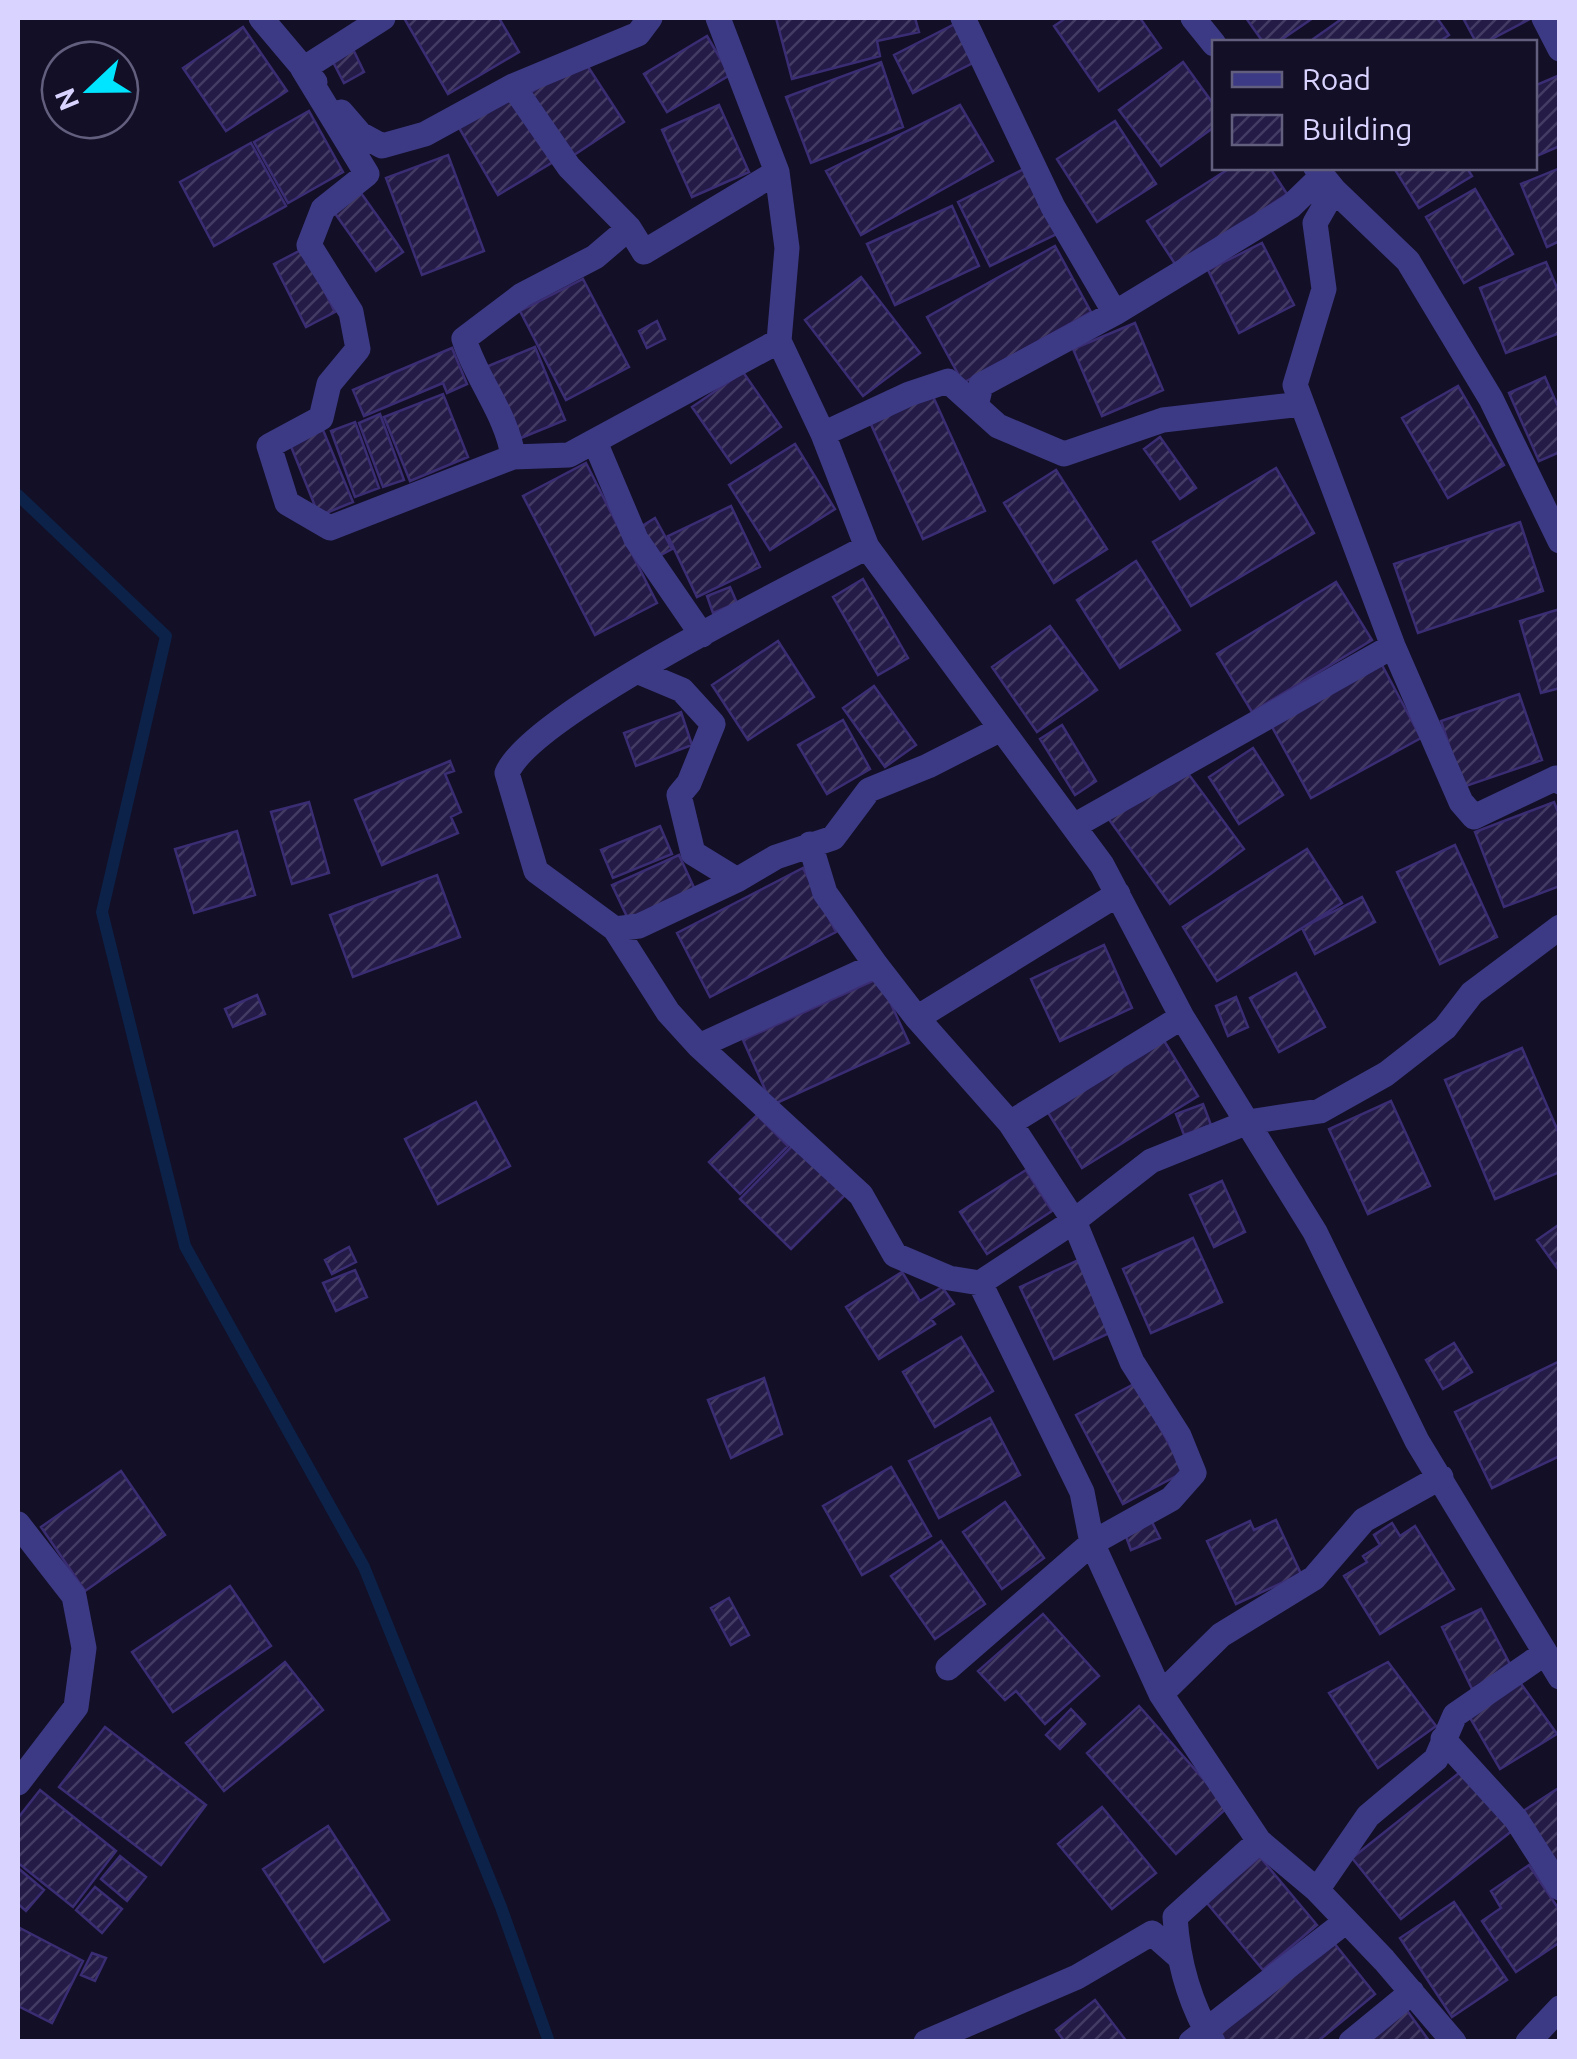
<svg xmlns="http://www.w3.org/2000/svg" width="1577" height="2059" font-family="Ubuntu,sans-serif">
  <style>
    .lines { fill: none; stroke-linecap: round; stroke-linejoin: round }
    .stream { stroke: #0c2248; stroke-width: 12 }
    .building { fill: url(#building-hatch); stroke: #3b2d73; stroke-width: 2.5 }
    .minor { stroke: #3d3a85; stroke-width: 25 }
  </style>
  <defs>
    <pattern id="building-hatch" width="6" height="6" patternUnits="userSpaceOnUse" patternTransform="scale(2.5)"><rect width="6" height="6" fill="#241b47"/><path d="M-1 1l2-2M0 6l6-6M5 7l2-2" fill="none" stroke="#433b63"/></pattern>
  </defs>
  <rect width="100%" height="100%" fill="#130f26"/>
  <g class="lines">
    <path class="stream" d="M18,495L166,636L102,912L185,1246L364,1567L501,1907L549,2042"/>
  </g>
  <path class="building" d="M404,18H499L519,52L448,94Z
    M776,18H915L919,32L877,41L880,56L792,79Z
    M1066,18H1140L1161,48L1099,91L1054,26Z
    M1246,18H1313L1278,42H1263Z
    M1343,18H1437L1449,35L1439,42H1309Z
    M1463,18H1532L1486,42H1476Z
    M955,24L975,62L913,93L894,55Z
    M243,27L287,91L226,131L183,68Z
    M707,36L730,75L667,112L644,74Z
    M352,47L364,72L344,83L331,58Z
    M583,59L624,122L571,157L530,93Z
    M881,62L903,127L811,163L786,97Z
    M1183,62L1214,105V127L1161,166L1119,110Z
    M1560,75V146L1534,157V86Z
    M512,94L553,162L498,195L458,126Z
    M719,105L749,172L692,197L662,130Z
    M960,105L993,161L861,235L826,171Z
    M309,111L343,172L288,203L254,142Z
    M1115,121L1156,184L1097,222L1057,159Z
    M251,143L286,206L214,246L180,182Z
    M448,155L484,251L422,275L386,178Z
    M1026,168L1059,233L990,266L958,202Z
    M1230,168H1270L1287,194L1177,267L1147,221Z
    M1394,168H1467L1472,176L1419,208Z
    M1560,168V241L1547,247L1521,184Z
    M1475,189L1513,254L1464,283L1426,217Z
    M361,193L403,252L376,271L334,212Z
    M952,206L979,266L895,305L867,244Z
    M1262,243L1294,305L1239,333L1208,270Z
    M1055,246L1091,312L963,383L927,317Z
    M303,249L335,312L306,327L274,264Z
    M1546,262L1560,295V333L1506,353L1480,288Z
    M861,277L920,353L863,396L805,320Z
    M583,279L629,367L566,400L520,311Z
    M657,321L665,339L647,348L639,331Z
    M1135,323L1163,390L1102,416L1073,349Z
    M535,347L565,420L511,442L481,369Z
    M452,348L467,384L447,393L443,383L364,416L353,390Z
    M743,372L781,427L731,463L692,407Z
    M1545,377L1560,411V452L1539,461L1509,393Z
    M1458,386L1504,465L1448,498L1402,418Z
    M931,392L985,511L923,539L869,420Z
    M443,394L468,457L410,481L384,417Z
    M380,414L404,480L383,487L359,423Z
    M355,422L379,488L355,497L331,431Z
    M323,430L353,502L319,516L290,444Z
    M1160,437L1196,488L1180,499L1144,449Z
    M795,444L835,509L770,550L729,485Z
    M586,463L657,603L595,635L523,496Z
    M1276,468L1314,533L1191,606L1153,542Z
    M1056,470L1107,549L1054,583L1004,503Z
    M731,506L760,567L697,597L668,536Z
    M655,518L672,549L657,557L639,528Z
    M1520,522L1543,591L1418,633L1394,564Z
    M1136,561L1180,630L1120,668L1077,600Z
    M863,579L908,658L878,675L833,597Z
    M1336,582L1372,640L1252,712L1217,654Z
    M730,587L737,603L713,613L707,596Z
    M1560,609V688L1541,693L1520,621Z
    M1050,626L1097,690L1037,732L992,667Z
    M778,641L814,697L748,740L712,685Z
    M1382,665L1421,738L1311,798L1271,725Z
    M874,686L916,745L885,767L843,708Z
    M1519,694L1542,760L1463,787L1441,721Z
    M681,712L692,745L636,766L624,733Z
    M843,720L870,769L827,794L798,745Z
    M1062,725L1096,781L1075,795L1040,739Z
    M1253,748L1283,795L1239,824L1209,777Z
    M450,761L454,771L445,774L461,812L451,817L458,833L382,865L355,800Z
    M1181,764L1244,849L1170,904L1108,818Z
    M309,802L329,873L292,884L271,812Z
    M1554,802L1560,817V886L1504,907L1475,832Z
    M660,826L672,854L613,878L601,850Z
    M237,831L255,895L194,913L175,849Z
    M1455,845L1497,937L1440,964L1397,872Z
    M1307,849L1342,903L1217,981L1183,927Z
    M679,855L696,892L630,923L612,885Z
    M803,868L836,932L710,997L677,933Z
    M437,875L460,937L353,977L330,915Z
    M1362,897L1375,922L1315,954L1302,928Z
    M1104,945L1132,1008L1060,1041L1031,979Z
    M1296,973L1325,1027L1279,1052L1250,998Z
    M879,978L909,1043L772,1105L743,1040Z
    M257,995L265,1014L233,1027L225,1009Z
    M1236,997L1248,1027L1228,1036L1216,1006Z
    M1163,1039L1198,1096L1082,1168L1047,1111Z
    M1522,1048L1560,1136V1172L1495,1199L1445,1080Z
    M1391,1101L1430,1186L1368,1214L1329,1129Z
    M476,1102L510,1166L438,1204L405,1139Z
    M1203,1104L1211,1125L1184,1135L1176,1114Z
    M757,1115L788,1146L740,1194L709,1162Z
    M794,1144L845,1195L791,1249L740,1199Z
    M1026,1170L1052,1211L987,1254L960,1212Z
    M1222,1181L1245,1232L1214,1247L1190,1195Z
    M1560,1224V1272L1537,1240Z
    M1193,1238L1222,1302L1151,1333L1123,1269Z
    M349,1247L356,1262L332,1274L325,1260Z
    M1083,1258L1116,1330L1054,1359L1020,1287Z
    M355,1270L367,1297L336,1311L323,1283Z
    M902,1272L920,1301L942,1287L954,1304L931,1319L935,1324L879,1359L846,1307Z
    M961,1337L993,1391L935,1427L903,1372Z
    M1454,1343L1472,1372L1443,1389L1426,1360Z
    M1560,1361V1456L1492,1488L1455,1412Z
    M764,1378L782,1434L731,1458L708,1400Z
    M1136,1383L1184,1472L1123,1504L1076,1415Z
    M990,1418L1020,1475L939,1518L909,1461Z
    M891,1467L931,1536L862,1575L823,1506Z
    M121,1471L165,1535L85,1591L41,1527Z
    M1005,1502L1044,1558L1002,1589L963,1532Z
    M1150,1518L1160,1538L1131,1550L1124,1531Z
    M1276,1520L1301,1574L1236,1604L1207,1541L1250,1521L1254,1530Z
    M1392,1523L1400,1536L1415,1526L1454,1589L1380,1634L1344,1576L1367,1562L1363,1556L1380,1545L1374,1535Z
    M941,1541L985,1604L935,1639L891,1576Z
    M230,1586L271,1646L173,1712L132,1652Z
    M729,1598L749,1635L731,1645L711,1608Z
    M1481,1609L1512,1668L1472,1689L1442,1627Z
    M1043,1614L1099,1676L1045,1724L1016,1691L1005,1700L978,1671Z
    M285,1662L323,1710L224,1791L186,1743Z
    M1388,1662L1436,1726L1378,1768L1329,1693Z
    M1519,1681L1557,1734L1500,1769L1466,1711Z
    M1139,1706L1228,1807L1176,1854L1087,1753Z
    M1071,1709L1085,1724L1060,1749L1046,1735Z
    M105,1727L206,1805L161,1865L59,1787Z
    M1464,1769L1513,1830L1401,1919L1352,1858Z
    M1560,1787V1881L1517,1815Z
    M40,1790L116,1851L73,1907L18,1863V1818Z
    M1102,1807L1156,1873L1112,1909L1058,1844Z
    M328,1826L389,1920L324,1962L263,1869Z
    M120,1856L146,1877L127,1901L101,1879Z
    M1260,1857L1317,1925L1263,1970L1206,1902Z
    M1529,1865L1560,1911V1942L1516,1972L1482,1921L1501,1908L1491,1891Z
    M18,1868L44,1890L26,1911L18,1904Z
    M95,1887L122,1909L102,1933L76,1910Z
    M1454,1902L1507,1980L1452,2017L1400,1938Z
    M18,1927L83,1961L52,2023L18,2006Z
    M1330,1938L1375,1994L1317,2042H1223L1215,2032Z
    M92,1953L106,1958L95,1981L81,1975Z
    M1095,2000L1127,2042H1065L1056,2030Z
    M1403,2005L1430,2042H1355Z"/>
  <g class="lines">
    <path class="minor" d="M261,18L315,82
      M718,18L777,172L787,248L779,341L823,434L867,547L1102,865L1182,1017L1315,1232L1417,1441L1560,1677
      M963,18L1053,207L1115,313
      M1193,18L1214,44
      M1544,18L1560,49
      M303,69L367,174L323,209L309,245L351,312L358,349L329,384L321,418L269,446L287,503L330,528L513,457L569,455L779,341
      M303,69L383,18
      M513,86L569,167L629,228L644,252L777,172
      M341,112L360,134L382,146L425,134L513,86L638,34L650,18
      M1316,168L1334,190L1408,261L1491,399L1560,541
      M1334,190L1315,223L1324,289L1295,385L1393,646L1461,802L1474,817L1556,778L1560,782
      M976,406L981,385L1115,313L1291,206L1322,176
      M823,434L909,394L948,381L998,426L1064,454L1163,420L1302,404
      M595,442L636,539L702,635
      M513,457C508,416 476,379 464,339L522,295L595,257L629,228
      M867,547C798,584 532,713 507,773L536,871L615,929L668,1012L699,1046L861,1195L895,1255L949,1278L980,1283L1074,1221L1151,1161L1248,1122L1320,1111L1386,1074L1445,1028L1472,993L1560,927
      M639,672L682,690L713,724L689,783L679,795L693,853L737,880
      M1074,826L1393,646
      M810,844L825,893L876,965L917,1018L1010,1123L1074,1221L1132,1362L1179,1436L1194,1473L1171,1499L1092,1543L948,1668
      M615,929L639,926L737,880L776,857L833,838L869,790L928,766L1001,729
      M917,1018L1118,894
      M699,1046L876,965
      M1010,1123L1182,1017
      M980,1283L1082,1492L1092,1543L1161,1694L1259,1841L1317,1890L1384,1960L1454,2042
      M18,1524L74,1596L84,1648L76,1707L18,1783
      M1161,1694L1221,1635L1314,1578L1364,1520L1441,1477
      M1443,1739L1516,1819L1560,1888
      M1317,1890L1368,1816L1436,1759L1455,1715L1545,1653
      M926,2042L1077,1977L1152,1933L1177,1955
      M1191,2042L1345,1922
      M1213,2042C1189,2003 1178,1962 1175,1917L1259,1841
      M1351,2042L1412,1992
      M1528,2042L1560,2008"/>
  </g>
  <rect width="1577" height="2059" fill="none" stroke="#d9d4ff" stroke-width="40"/>
  <rect x="1212" y="40" width="325" height="130" fill="#130f26" stroke="#625e7d" stroke-width="2.5"/>
  <rect x="1232" y="72" width="50" height="15" fill="#3d3a85" stroke="#625e7d" stroke-width="2.5"/>
  <text x="1302" y="90" font-size="30" fill="#d9d4ff">Road</text>
  <rect x="1232" y="115" width="50" height="30" fill="url(#building-hatch)" stroke="#625e7d" stroke-width="2.5"/>
  <text x="1302" y="140" font-size="30" fill="#d9d4ff">Building</text>
  <g transform="translate(90 90) rotate(248)"><circle r="48" fill="#130f26" stroke="#625e7d" stroke-width="2.5"/>
  <path d="M0-8L18 38L0 25L-18 38Z" fill="#00e5ff"/>
  <text y="-15" font-size="28" font-weight="bold" text-anchor="middle" fill="#d9d4ff">N</text>
  </g>
</svg>
